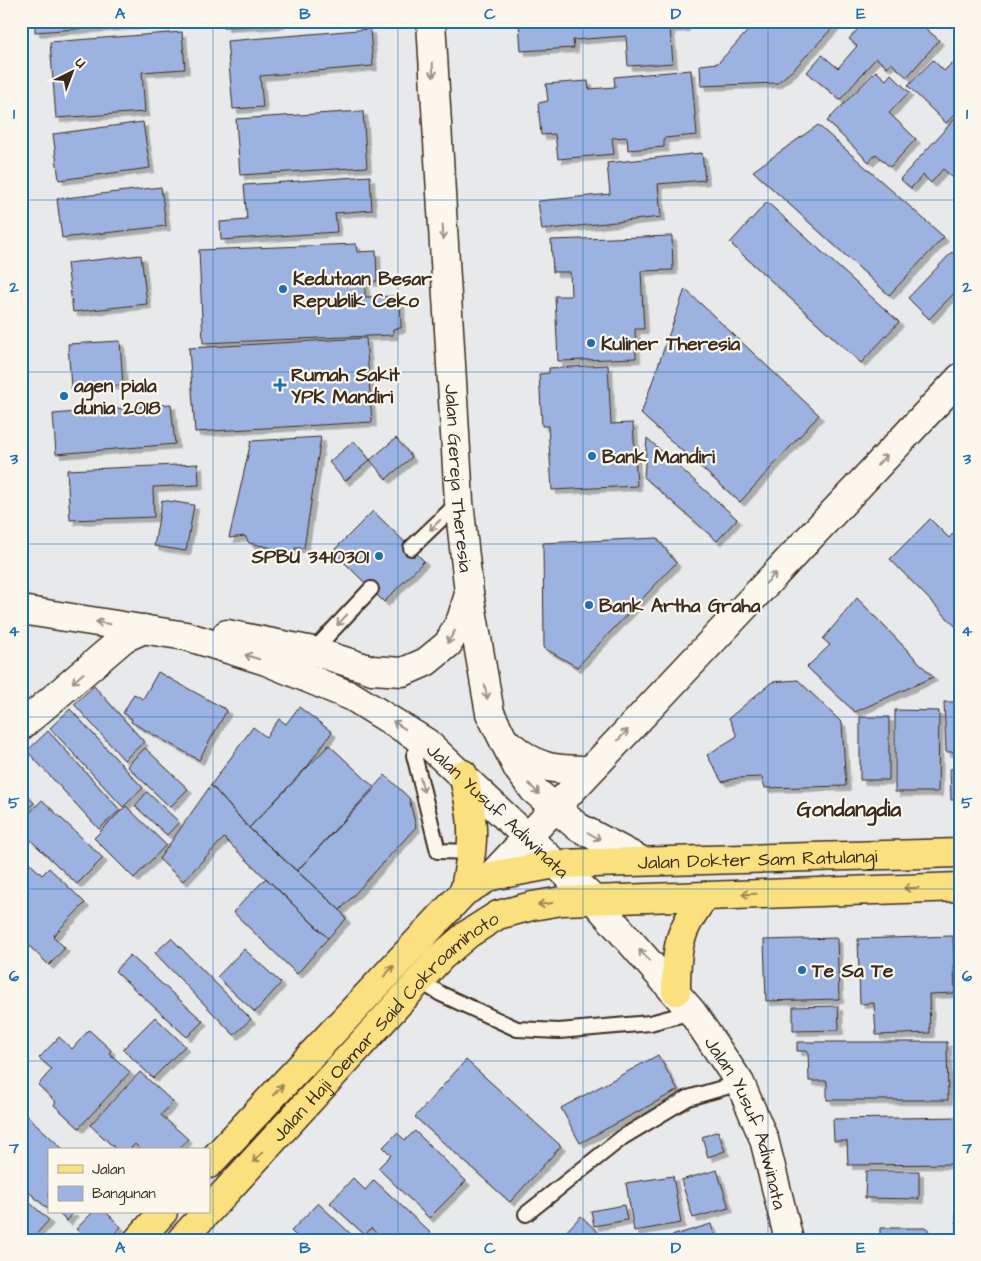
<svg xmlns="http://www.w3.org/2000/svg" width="981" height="1261" font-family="'Architects Daughter',sans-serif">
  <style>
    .building { fill: #9cb2e0; stroke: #3b2a1e; filter: url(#shadow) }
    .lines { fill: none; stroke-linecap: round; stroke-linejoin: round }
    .lane-casing { stroke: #3b2a1e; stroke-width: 18 }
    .street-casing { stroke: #3b2a1e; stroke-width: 31 }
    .secondary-casing { stroke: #3b2a1e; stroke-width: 31 }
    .primary-casing { stroke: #3b2a1e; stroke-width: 31 }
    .lane { stroke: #fbf7ec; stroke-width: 14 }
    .street { stroke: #fbf7ec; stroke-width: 28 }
    .secondary { stroke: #fbf7ec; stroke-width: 28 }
    .primary { stroke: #fbe080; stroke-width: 28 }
    .oneway { stroke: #9b9085 }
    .oneway2 { stroke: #9b854f }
    .grid { fill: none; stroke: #1f6fb2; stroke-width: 1; stroke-opacity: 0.55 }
    .poi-dot { fill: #1f6fb2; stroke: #fbf7ec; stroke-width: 2 }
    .labels { text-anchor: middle; stroke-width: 4.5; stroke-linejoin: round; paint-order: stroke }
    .poi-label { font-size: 19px; font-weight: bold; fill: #3b2a1e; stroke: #fbf7ec; text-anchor: start }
    .street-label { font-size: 19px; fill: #3b2a1e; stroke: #fbf7ec }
    .quarter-label { font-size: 21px; font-weight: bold; fill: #3b2a1e; stroke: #fbf7ec }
    .neatline { fill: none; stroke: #1f6fb2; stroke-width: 2 }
    .grid-label { font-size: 16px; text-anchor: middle; font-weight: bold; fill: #1f6fb2 }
  </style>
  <defs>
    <filter id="shadow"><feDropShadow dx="4.5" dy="4.5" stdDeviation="0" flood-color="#0004"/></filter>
  </defs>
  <rect width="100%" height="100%" fill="#e8e9ea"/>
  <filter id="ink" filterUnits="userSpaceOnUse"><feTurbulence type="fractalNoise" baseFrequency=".02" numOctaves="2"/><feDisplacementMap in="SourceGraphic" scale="10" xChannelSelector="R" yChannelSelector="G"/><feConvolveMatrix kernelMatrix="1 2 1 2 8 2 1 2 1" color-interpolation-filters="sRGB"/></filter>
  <g filter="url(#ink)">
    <path class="building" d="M35,21H159V23L35,32Z
      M224,21H280V24L224,27Z
      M685,21V27L670,28L673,63L628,66L626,36L573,40L574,48L521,51L519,22Z
      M757,21H839L793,70L777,83L701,86L700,65L718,63Z
      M865,21H917L939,40L907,77L891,63L887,67L876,58L840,100L807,72L822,55L838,68L857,46L849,39Z
      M370,29L373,66L260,76L263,107L233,109L227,41Z
      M182,32L185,69L142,72L145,112L56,118L50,42Z
      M960,55V109L946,123L908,86L933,60L944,71Z
      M691,70L697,135L664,138V147L628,150L627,137L612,138L614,154L558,159L555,134L541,135L538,103L548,101L546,84L588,81L589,89L615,87L614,77Z
      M876,71L886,80L891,74L909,92L889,113L916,139L890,167L876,154L869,162L827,121Z
      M363,111L367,167L240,175L236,119Z
      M960,113V184L943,169L931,183L923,175L911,188L900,179Z
      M143,122L150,168L59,180L53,134Z
      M818,125L944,237L889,295L753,171Z
      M702,153L705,180L658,184L661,217L542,230L538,201L610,194L607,163Z
      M370,176L372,210L335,213L337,232L221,240L220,222L247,220L244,185Z
      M161,187L166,226L62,238L57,199Z
      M767,202L899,322L861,363L730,243Z
      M672,236L673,270L641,271L644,329H635L636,358L558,361L555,296H571L570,272H553L551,240Z
      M356,244L357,252L376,251L377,281L365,282V297L400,296L401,328L393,329V335L203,343L199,250Z
      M952,252L960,259V287L929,319L908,298Z
      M141,255L147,304L73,312L67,263Z
      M685,289L819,415L740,502L641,414Z
      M366,338L372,422L195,432L189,348Z
      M120,341L123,385L71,388L68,344Z
      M608,365L611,424L633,423L637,486L552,490L548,426H542L539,374L549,373V368Z
      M171,404L175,444L56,454L53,414Z
      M321,437L304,548H295V553L249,543L245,536L229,538L251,441Z
      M396,438L412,457L386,479L370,460Z
      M647,438L737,519L717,541L644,477Z
      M354,441L370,460L345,481L329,462Z
      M198,464L199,485L153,487L154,517L70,520L67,470Z
      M162,500L194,505L186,551L154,546Z
      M373,511L424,561L384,602L333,551Z
      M930,519L949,538L960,526V631L890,559Z
      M657,538L676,563L577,667L544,648L543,543Z
      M857,598L933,677L855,712L807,667L830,645L823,639Z
      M158,672L227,710L199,760L131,722L132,719L123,713L134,694L143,699Z
      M798,680L842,723L846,786L765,788L762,777L737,778L722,782L707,755L737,736L729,718L772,682Z
      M94,686L144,742L124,760L74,704Z
      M944,702H960V752H946Z
      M299,707L332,732L307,767L249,828L211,785L253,727L266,737L279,719L286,724Z
      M70,709L143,788L123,807L50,728Z
      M895,710L939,711L938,792H895Z
      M860,717H889V780H860Z
      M48,731L120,810L99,829L27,751Z
      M329,745L375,788L297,871L249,828Z
      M145,748L188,789L170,807L127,766Z
      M960,768V800H951L950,769Z
      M385,775L409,798L416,827L340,910L297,871Z
      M211,785L249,828L340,910L346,919L328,938L224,838L183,881L159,859Z
      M21,789L34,803L21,815Z
      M147,792L179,822L167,835L135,806Z
      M42,800L103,858L77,884L21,831V822Z
      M126,806L166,845L134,878L94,838Z
      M21,855L42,875L49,868L85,903L53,936L65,948L49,965L21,938Z
      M266,878L328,938L297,974L233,912Z
      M953,936L955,993L929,994L930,1033L876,1035L874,1003L860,1004L858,939Z
      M171,938L251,1019L234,1035L155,953Z
      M837,938L839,999L766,1001L764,940Z
      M244,949L281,983L255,1012L217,977Z
      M130,955L203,1021L187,1037L115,971Z
      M838,1006L839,1030L793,1031V1007Z
      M155,1017L185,1046L153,1078L123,1049Z
      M89,1030L111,1050L109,1053L130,1072L79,1128L54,1105L56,1102L38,1085L52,1069L39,1058L59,1037L72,1049Z
      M797,1042H947L948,1100H827V1081H809L808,1051H797Z
      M658,1055L678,1090L580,1143L561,1108Z
      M466,1060L561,1146L510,1202L415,1117Z
      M140,1072L173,1102L161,1115L188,1139L178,1150H141L135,1144L129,1150H117L90,1125Z
      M21,1110L64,1150H49V1210L21,1185Z
      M960,1117V1151H957V1164L848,1165L847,1141H834L833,1119Z
      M415,1131L466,1181L429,1218L378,1168L391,1155L383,1147L397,1133L405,1140Z
      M718,1131L725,1151L708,1157L702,1137Z
      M717,1170L729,1208L693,1218L681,1180Z
      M866,1171H919V1199L865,1198Z
      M673,1176L681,1223L634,1231L626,1183Z
      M353,1178L365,1190L374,1180L438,1240H384L371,1228L365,1235L330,1203Z
      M21,1195L49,1220L31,1240H21Z
      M318,1203L357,1240H300L291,1231Z
      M624,1205L627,1220L594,1226L591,1211Z
      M57,1212H74L67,1221Z
      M93,1212H106L121,1227L108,1240H87L76,1229Z
      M956,1213H960V1240H956Z
      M581,1216L606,1240H558Z
      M711,1224L716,1240H658Z
      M880,1228H928L929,1238H939V1240H880Z"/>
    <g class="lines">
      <g class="lane-casing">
        <path id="lane" d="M411,548L459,502
          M313,651L371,589
          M427,743L414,755L438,851L473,852
          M420,981L441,994L517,1029L559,1031L650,1023L692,1012
          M526,1214L623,1137L688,1098L740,1083"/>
      </g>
      <g class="street-casing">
        <path id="street" d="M21,726L124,638L144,629"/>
      </g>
      <g class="secondary-casing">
        <g id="secondary">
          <path id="s1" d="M431,21L459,502L469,593L490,713L518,769L534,790L578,827L642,861"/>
          <path id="s2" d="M21,610L186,636L266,661L353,697L427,743L593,899L692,1012L740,1083L764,1139L789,1240"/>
          <path d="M227,634L313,651L372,670L403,672L426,662L448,644L461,620L469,594"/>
          <path d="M510,745C538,769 553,770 590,770"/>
          <path d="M491,876L960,378"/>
        </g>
      </g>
      <g class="primary-casing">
        <g id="primary">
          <path d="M463,774C475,823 475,843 464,892"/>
          <path d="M676,991C676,948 678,931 705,896"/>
          <path id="s3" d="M209,1164L464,892L491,876L556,864L960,853"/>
          <path id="s4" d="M209,1210L441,957L468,934L498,915L532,906L562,901L960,887"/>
          <path d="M138,1240L163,1212"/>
          <path d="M181,1240L207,1212"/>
        </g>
      </g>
      <use href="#lane" class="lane"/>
      <use href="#street" class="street"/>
      <use href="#secondary" class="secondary"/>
      <use href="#primary" class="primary"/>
    </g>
    <defs><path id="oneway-shaft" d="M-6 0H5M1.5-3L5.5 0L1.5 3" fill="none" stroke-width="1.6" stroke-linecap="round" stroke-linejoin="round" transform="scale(1.25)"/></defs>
    <g class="oneway">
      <use href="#oneway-shaft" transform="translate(433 70) rotate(87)"/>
      <use href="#oneway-shaft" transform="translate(443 232) rotate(87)"/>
      <use href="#oneway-shaft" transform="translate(882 460) rotate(-47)"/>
      <use href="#oneway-shaft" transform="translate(435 525) rotate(135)"/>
      <use href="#oneway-shaft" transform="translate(771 578) rotate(-47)"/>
      <use href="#oneway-shaft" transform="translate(342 620) rotate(133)"/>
      <use href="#oneway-shaft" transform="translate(103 623) rotate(-171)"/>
      <use href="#oneway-shaft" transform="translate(451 637) rotate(122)"/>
      <use href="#oneway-shaft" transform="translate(252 657) rotate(-163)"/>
      <use href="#oneway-shaft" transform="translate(78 678) rotate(139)"/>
      <use href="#oneway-shaft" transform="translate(486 692) rotate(80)"/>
      <use href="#oneway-shaft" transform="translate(399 725) rotate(-147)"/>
      <use href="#oneway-shaft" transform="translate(623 735) rotate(-47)"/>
      <use href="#oneway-shaft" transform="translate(422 785) rotate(76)"/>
      <use href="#oneway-shaft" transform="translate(534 789) rotate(47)"/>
      <use href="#oneway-shaft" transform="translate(594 836) rotate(30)"/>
      <use href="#oneway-shaft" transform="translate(644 955) rotate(-132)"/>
    </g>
    <g class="oneway2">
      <use href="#oneway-shaft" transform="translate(911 888) rotate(178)"/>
      <use href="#oneway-shaft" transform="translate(749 894) rotate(178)"/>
      <use href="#oneway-shaft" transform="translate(545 904) rotate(172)"/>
      <use href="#oneway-shaft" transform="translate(389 971) rotate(-47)"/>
      <use href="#oneway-shaft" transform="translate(278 1090) rotate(-47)"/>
      <use href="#oneway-shaft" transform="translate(258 1157) rotate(133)"/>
    </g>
  </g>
  <path class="grid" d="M213,21V1240M398,21V1240M583,21V1240M768,21V1240M21,200H960M21,372H960M21,544H960M21,717H960M21,889H960M21,1061H960"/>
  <g class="poi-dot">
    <circle cx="283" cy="289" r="5"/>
    <circle cx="591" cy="343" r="5"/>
    <path d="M277.5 377.5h5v5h5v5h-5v5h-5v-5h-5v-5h5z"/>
    <circle cx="64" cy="396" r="5"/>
    <circle cx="592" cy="456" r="5"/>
    <circle cx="379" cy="556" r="5"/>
    <circle cx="589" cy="605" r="5"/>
    <circle cx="802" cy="970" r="5"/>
  </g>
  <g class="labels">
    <g class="poi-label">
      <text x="293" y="285">Kedutaan Besar<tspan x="293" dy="22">Republik Ceko</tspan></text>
      <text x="601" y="350">Kuliner Theresia</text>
      <text x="291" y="381">Rumah Sakit<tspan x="291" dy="22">YPK Mandiri</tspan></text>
      <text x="74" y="392">agen piala<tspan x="74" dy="22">dunia 2018</tspan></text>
      <text x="602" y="463">Bank Mandiri</text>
      <text x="369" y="563" text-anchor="end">SPBU 3410301</text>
      <text x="599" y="612">Bank Artha Graha</text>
      <text x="812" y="977">Te Sa Te</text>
    </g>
    <g class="street-label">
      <text dy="7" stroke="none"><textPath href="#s1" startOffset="458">Jalan Gereja Theresia</textPath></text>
      <text dy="7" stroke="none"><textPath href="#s2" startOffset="530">Jalan Yusuf Adiwinata</textPath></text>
      <text dy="7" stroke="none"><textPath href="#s3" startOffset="672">Jalan Dokter Sam Ratulangi</textPath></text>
      <text dy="7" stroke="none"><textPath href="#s4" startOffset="255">Jalan Haji Oemar Said Cokroaminoto</textPath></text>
      <text dy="7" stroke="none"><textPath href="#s2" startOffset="935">Jalan Yusuf Adiwinata</textPath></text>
    </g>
    <g class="quarter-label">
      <text x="849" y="816">Gondangdia</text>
    </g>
  </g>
  <rect width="981" height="1261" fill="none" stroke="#fbf7ec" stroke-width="55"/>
  <rect x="48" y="1148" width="162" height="65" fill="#fbf7ec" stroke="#aea59a"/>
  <rect x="58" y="1165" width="25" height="8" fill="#fbe080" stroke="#aea59a"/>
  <text x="92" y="1174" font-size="15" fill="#3b2a1e">Jalan</text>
  <rect x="58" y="1186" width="25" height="15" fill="#9cb2e0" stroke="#aea59a"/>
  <text x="92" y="1198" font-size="15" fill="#3b2a1e">Bangunan</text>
  <g transform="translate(72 72) rotate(42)" stroke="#fbf7ec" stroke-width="4" paint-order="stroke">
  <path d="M0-4L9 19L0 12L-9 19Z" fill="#3b2a1e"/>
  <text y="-8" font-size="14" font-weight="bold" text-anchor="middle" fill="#3b2a1e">U</text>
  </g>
  <rect x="28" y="28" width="926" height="1206" class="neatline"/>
  <g class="grid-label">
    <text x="120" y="19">A</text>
    <text x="305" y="19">B</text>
    <text x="490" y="19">C</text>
    <text x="676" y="19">D</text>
    <text x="861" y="19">E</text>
    <text x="14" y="119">1</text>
    <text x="967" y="119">1</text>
    <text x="14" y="292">2</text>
    <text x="967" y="292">2</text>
    <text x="14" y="464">3</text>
    <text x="967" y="464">3</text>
    <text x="14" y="636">4</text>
    <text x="967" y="636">4</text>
    <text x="14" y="808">5</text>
    <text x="967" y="808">5</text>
    <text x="14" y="981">6</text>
    <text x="967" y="981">6</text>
    <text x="14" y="1153">7</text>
    <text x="967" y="1153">7</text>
    <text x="120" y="1253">A</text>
    <text x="305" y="1253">B</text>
    <text x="490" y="1253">C</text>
    <text x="676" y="1253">D</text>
    <text x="861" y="1253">E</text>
  </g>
</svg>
